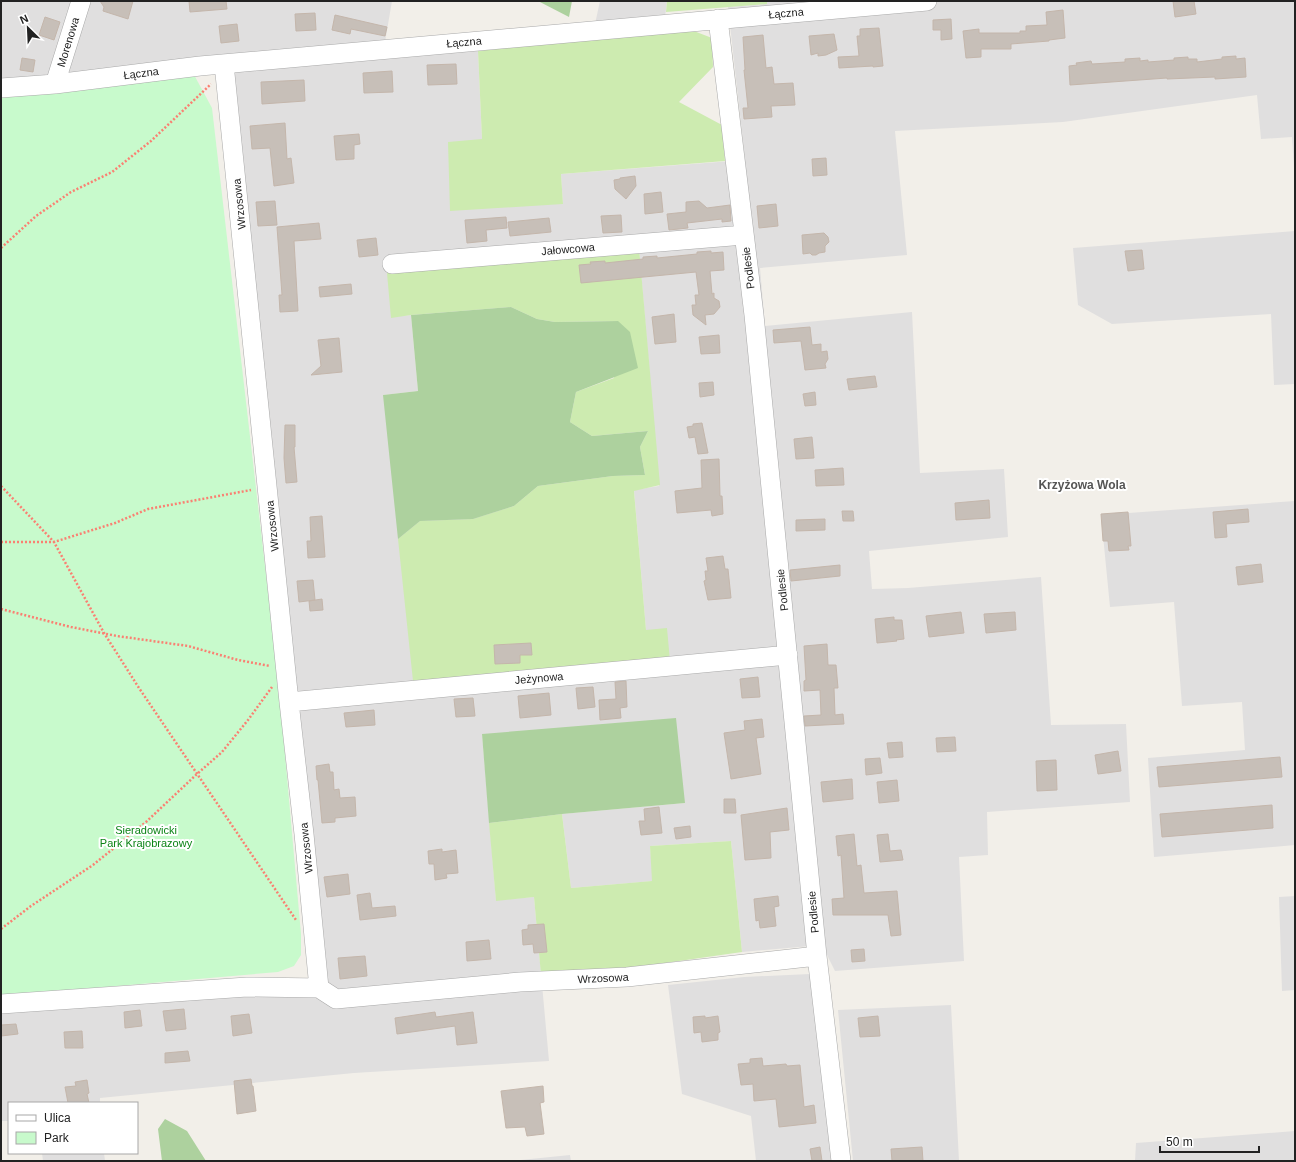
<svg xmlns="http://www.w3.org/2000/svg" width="1296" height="1162" font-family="Arial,sans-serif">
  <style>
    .residential { fill: #e0dfdf; fill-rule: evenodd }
    .grass { fill: #cdebb0 }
    .forest { fill: #add19e }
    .park { fill: #c8facc }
    .building { fill: #c7bfb8; stroke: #c4b6ab }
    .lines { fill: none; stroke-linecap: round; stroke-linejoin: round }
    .minor-casing { stroke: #a9a9a9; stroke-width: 20 }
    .path { stroke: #fa8072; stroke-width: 2.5; stroke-dasharray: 2 2; stroke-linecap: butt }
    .minor { stroke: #fff; stroke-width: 19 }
    .labels { text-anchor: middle; stroke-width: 4; stroke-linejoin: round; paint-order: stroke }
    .street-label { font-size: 11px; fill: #222; stroke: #fff }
    .park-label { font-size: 11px; fill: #0c8416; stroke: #fff }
    .neighbourhood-label { font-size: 12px; font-weight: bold; fill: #555; stroke: #fff }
  </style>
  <rect width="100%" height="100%" fill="#f2efe9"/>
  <path class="residential" d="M1,1H392L385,42L184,63L1,80Z
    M600,1H667L665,17L595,24Z
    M767,1H1295V182L1292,137L1261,139L1257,95L1063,122L895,131L907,255L760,268L765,326L912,312L920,473L1004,469L1008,537L869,551L872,589L908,588L1041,577L1051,725L1126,724L1130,802L987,812L988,855L959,857L964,961L835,971L822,945L742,952L731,841L650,846L653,881L571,888L562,814L685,803L482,734L496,900L534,897L549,1061L354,1073L100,1098V1103H9V1121H1V1011L327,983L231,81L233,69L478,51L482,139L563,204L561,174L745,160L728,7L766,4ZM639,248L659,486L634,490L646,630L383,395L418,391L411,315L391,317Z
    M1295,231V384L1274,385L1271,314L1112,324L1078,305L1073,248Z
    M1295,501V845L1154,857L1148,758L1245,750L1242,702L1182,706L1174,602L1110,607L1101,515Z
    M1295,896V990L1282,991L1279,897Z
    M810,974L832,1161H756L751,1116L682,1094L668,985L744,977Z
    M951,1005L959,1161H853L838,1010Z
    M1295,1131V1161H1135L1136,1143Z
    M42,1153H104L105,1161H43Z
    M570,1155L571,1161H511Z"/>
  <path class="grass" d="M667,1H767V4L666,12Z
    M686,28L712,38L713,67L679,102L722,125L725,161L561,174L563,204L450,211L448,142L482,139L478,51Z
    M639,248L660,485L634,491L646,630L667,628L670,661L413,681L398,539L420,521L473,519L514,506L538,486L613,476L645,475L640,447L648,431L592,436L570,422L576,392L614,378L618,321L555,322L537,319L511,307L411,315L391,318L387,273Z
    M562,814L571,888L652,881L650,846L731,841L742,952L616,970L541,975L534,897L496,901L489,823Z"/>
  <path class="forest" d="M538,1H572L569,17Z
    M511,307L537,319L555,322L618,321L630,332L638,368L576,392L570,422L592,436L648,431L640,447L645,475L613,476L538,486L514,506L473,519L420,521L398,539L383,395L418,391L411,315Z
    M676,718L685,803L562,814L489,823L482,734Z
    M165,1119L187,1131L206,1161H162L158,1129Z"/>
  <path class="park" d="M192,71L212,108L279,687L301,934V955L294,966L278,972L1,996V90Z"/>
  <path class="building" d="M100,1H133L128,19L103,11L104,7Z
    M189,1H226L227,9L190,12Z
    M1173,1H1194L1196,14L1175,17Z
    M1063,10L1065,38L1049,40V41L1011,44V49H981V57L966,58L963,31L979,29V33H1020V31H1026V26L1047,25L1046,12Z
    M315,13L316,30L296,31L295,14Z
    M335,15L387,27L385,36L351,29L350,34L332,30Z
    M45,17L60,22L54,40L39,35Z
    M951,19L952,39L941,40V30H933V20Z
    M237,24L239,41L221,43L219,26Z
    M879,28L883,66L873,67V66L839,68L838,57L859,56L857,36H860V29Z
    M834,34L837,50L826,55L818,56V53L811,55L809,36Z
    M763,35L766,68L772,67L774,84L793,83L795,105L771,106L772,117L744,119L743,108H748L744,70H745L743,37Z
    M1236,56V59L1245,58L1246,77L1215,79V77L1167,79V78L1070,85L1069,66L1077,65L1076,63L1091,61L1092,64L1125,62V59L1140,58V61L1148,60V62L1174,60V58L1188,57V59H1197V62L1222,59V57Z
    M22,58L35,60L33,72L20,70Z
    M456,64L457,84L428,85L427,65Z
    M392,71L393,92L364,93L363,73Z
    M304,80L305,101L262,104L261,82Z
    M285,123L287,159L291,158L294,183L274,186L270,148L252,149L250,126Z
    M359,134L360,144L354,145V159L336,160L334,136Z
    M826,158L827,175L813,176L812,159Z
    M635,176L636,186L626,199L615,189L614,180L620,179V178Z
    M661,192L663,212L645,214L644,194Z
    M275,201L277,225L258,226L256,202Z
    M699,201L707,208L730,205L731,221L722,222V219L687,223L688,228L669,230L667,214L686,212V202Z
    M776,204L778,226L759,228L757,206Z
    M621,215L622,232L603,233L601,216Z
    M506,217L507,228L486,230L487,241L467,243L465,220Z
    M549,218L551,232L510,236L508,222Z
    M319,223L321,239L294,241L298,311L280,312L279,295H282L277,227Z
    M824,233L828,237L829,242L825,246V252L819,253L816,255H812L810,253L803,254L802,235Z
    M376,238L378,255L359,257L357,240Z
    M1142,250L1144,269L1128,271L1125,251Z
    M711,251V253L723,252L724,270L710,271L712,294L714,293V298L719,301L720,307L714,314L705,315L706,325L693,315L692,305H696L695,295H699L696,272L581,283L579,265L591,264L590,262L605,261V263L643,259V257L657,256V258L697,254V252Z
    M351,284L352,294L320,297L319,287Z
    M674,314L676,342L655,344L652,317Z
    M810,327L812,345L821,344V352L827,351L828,359L825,364L826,368L805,370L801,341L774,343L773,330Z
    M719,335L720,353L701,354L699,337Z
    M339,338L342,372L311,375L321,366L318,340Z
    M875,376L877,387L849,390L847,379Z
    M713,382L714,395L700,397L699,383Z
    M815,392L816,405L805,406L803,394Z
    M702,423L708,453L698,454L695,437L689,438L687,427L693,426V424Z
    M285,425H295V447H294L297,482L286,483L284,458Z
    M812,437L814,458L796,459L794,439Z
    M719,459L720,496H722L723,514L712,516L711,510L677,513L675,491L702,488L701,460Z
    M843,468L844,485L816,486L815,470Z
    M989,500L990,518L956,520L955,503Z
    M1248,509L1249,522L1226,524L1227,537L1215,538L1213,512Z
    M842,511H853L854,521H843Z
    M1128,512L1131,546H1128L1129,550L1109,551L1108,541H1103L1101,514Z
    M322,516L325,557L308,558L307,541H311L310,517Z
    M825,519V530L796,531V520Z
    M723,556L725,569H728L731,598L708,600L704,581L706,580L705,571H708L706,558Z
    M1261,564L1263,582L1238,585L1236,567Z
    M840,565V576L791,581L790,570Z
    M313,580L315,600L299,602L297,581Z
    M322,599L323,610L310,611L309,601Z
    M961,612L964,633L929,637L926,616Z
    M1015,612L1016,630L986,633L984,614Z
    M894,617V620H902L904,639L896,640L897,641L877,643L875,619Z
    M531,643L532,655H520V663L495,664L494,645Z
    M827,644L828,665H836L838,688H834L835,715L843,714L844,724L805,726L804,716L821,715L820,690L804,691V681L806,680L804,646Z
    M758,677L760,697L742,698L740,679Z
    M626,681L627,707L620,708L621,718L600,720L599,700L616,699L615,682Z
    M593,687L595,707L578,709L576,688Z
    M549,693L551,715L520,718L518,696Z
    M473,698L475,716L456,717L454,699Z
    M374,710L375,725L346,727L344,713Z
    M762,719L764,737L756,738L761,774L731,779L724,733L745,730L744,721Z
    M955,737L956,751L937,752L936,738Z
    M902,742L903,757L889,758L887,743Z
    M1118,751L1121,771L1098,774L1095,755Z
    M1280,757L1282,777L1159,787L1157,767Z
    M880,758L882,773L866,775L865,759Z
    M1056,760L1057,790L1037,791L1036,761Z
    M329,764L330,772H333L334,790L339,789L340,798L355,797L356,816L335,818V822L322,823L318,780H317L316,766Z
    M852,779L853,799L823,802L821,782Z
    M897,780L899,801L879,803L877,782Z
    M724,799H735L736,813H724Z
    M1272,805L1273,828L1162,837L1160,814Z
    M659,807L662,833L641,835L639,821H645L644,809Z
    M787,808L789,830L770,832L771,858L745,860L741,815Z
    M690,826L691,837L676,839L674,828Z
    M854,834L857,866L861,865L864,893L897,891L901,935L891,936L888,915H833L832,899L844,898L841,855L838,856L836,836Z
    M888,834L890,851L901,850L903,860L880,862L877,835Z
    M442,849V852L456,850L458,873L446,874L447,878L435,880L434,864H429L428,851Z
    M348,874L350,894L327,897L324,877Z
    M370,893L372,908L395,906L396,916L360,920L357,895Z
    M778,896L779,906L774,907L776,926L760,928L759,920L756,921L754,899Z
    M544,924L547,952L534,953L533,944L523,945L522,930L528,929V925Z
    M489,940L491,959L467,961L466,942Z
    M864,949L865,961L852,962L851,950Z
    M365,956L367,976L340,979L338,958Z
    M184,1009L186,1029L166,1031L163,1011Z
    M140,1010L142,1026L125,1028L124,1012Z
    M435,1012L436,1017L473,1012L477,1043L457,1045L455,1026L397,1034L395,1018Z
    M249,1014L252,1033L233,1036L231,1016Z
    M705,1016V1018L718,1016L720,1032L718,1033V1040L702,1042L701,1032L694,1033L693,1017Z
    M878,1016L880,1036L860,1037L858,1018Z
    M16,1024L18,1034L1,1036V1025Z
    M82,1031L83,1048H65L64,1032Z
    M188,1051L190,1061L165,1063V1053Z
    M762,1058L763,1066L786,1064L787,1066L800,1065L804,1107L814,1105L816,1123L779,1127L776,1099L754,1101L753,1084L741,1085L738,1064L750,1063V1059Z
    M251,1079L252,1086H253L256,1111L237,1114L234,1081Z
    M87,1080L89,1093L87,1094L89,1103H68L65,1087L76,1086L75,1082Z
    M543,1086L544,1102L540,1103L544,1134L527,1136L525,1127L506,1128L501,1091Z
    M820,1147L822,1161H812L810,1149Z
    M922,1147L923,1161H892L891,1149Z"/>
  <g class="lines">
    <g class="minor-casing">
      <path id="minor" d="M718,19L754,315L817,956L841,1161
        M224,64L289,702L304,834L319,988
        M55,84L81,1
        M1,88L55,84L200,66L927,1
        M392,264L744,235
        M289,702L788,655
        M1,1004L247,987L319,988L336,999L520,982L627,977L817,956"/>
    </g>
    <path class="path" d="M1,248L36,216L71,192L112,172L151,141L211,84
      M1,486L54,542L104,633L139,688L296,920
      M1,542H54L115,523L148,509L251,490
      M1,609L71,627L117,636L188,646L238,660L270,666
      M1,929L31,906L93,865L146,822L197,774L222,752L248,720L272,687"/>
    <use href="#minor" class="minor"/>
  </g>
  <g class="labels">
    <g class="street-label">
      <text transform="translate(786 13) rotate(-5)" y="4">Łączna</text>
      <text transform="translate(68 42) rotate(-73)" y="4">Morenowa</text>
      <text transform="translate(464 42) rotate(-5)" y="4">Łączna</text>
      <text transform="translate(141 73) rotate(-7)" y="4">Łączna</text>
      <text transform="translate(239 204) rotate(-96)" y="4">Wrzosowa</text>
      <text transform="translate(568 249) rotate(-5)" y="4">Jałowcowa</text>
      <text transform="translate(748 268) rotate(-97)" y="4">Podlesie</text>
      <text transform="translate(272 526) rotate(-96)" y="4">Wrzosowa</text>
      <text transform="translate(782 590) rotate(-96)" y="4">Podlesie</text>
      <text transform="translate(539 678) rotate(-5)" y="4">Jeżynowa</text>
      <text transform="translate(306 848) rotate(-96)" y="4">Wrzosowa</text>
      <text transform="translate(813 912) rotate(-95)" y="4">Podlesie</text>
      <text transform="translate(603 978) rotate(-3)" y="4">Wrzosowa</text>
    </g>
    <g class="park-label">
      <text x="146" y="834">Sieradowicki<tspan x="146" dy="13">Park Krajobrazowy</tspan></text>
    </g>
    <g class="neighbourhood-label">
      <text x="1082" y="489">Krzyżowa Wola</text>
    </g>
  </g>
  <rect width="1296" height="1162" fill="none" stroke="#222222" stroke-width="4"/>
  <rect x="8" y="1102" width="130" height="52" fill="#ffffff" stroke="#a7a7a7"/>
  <rect x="16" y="1115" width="20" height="6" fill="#ffffff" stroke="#a7a7a7"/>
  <text x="44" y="1122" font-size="12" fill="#222222">Ulica</text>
  <rect x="16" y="1132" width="20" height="12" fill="#c8facc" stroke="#a7a7a7"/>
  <text x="44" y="1142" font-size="12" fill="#222222">Park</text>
  <g transform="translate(28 28) rotate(336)" stroke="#ffffff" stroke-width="3" paint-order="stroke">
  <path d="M0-3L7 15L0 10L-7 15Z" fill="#222222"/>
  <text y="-6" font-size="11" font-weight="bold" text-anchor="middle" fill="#222222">N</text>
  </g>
  <path d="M1160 1146v6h99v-6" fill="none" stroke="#222222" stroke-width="2"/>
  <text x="1166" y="1146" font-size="12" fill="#222222" stroke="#ffffff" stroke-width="3" paint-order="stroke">50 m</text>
</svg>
